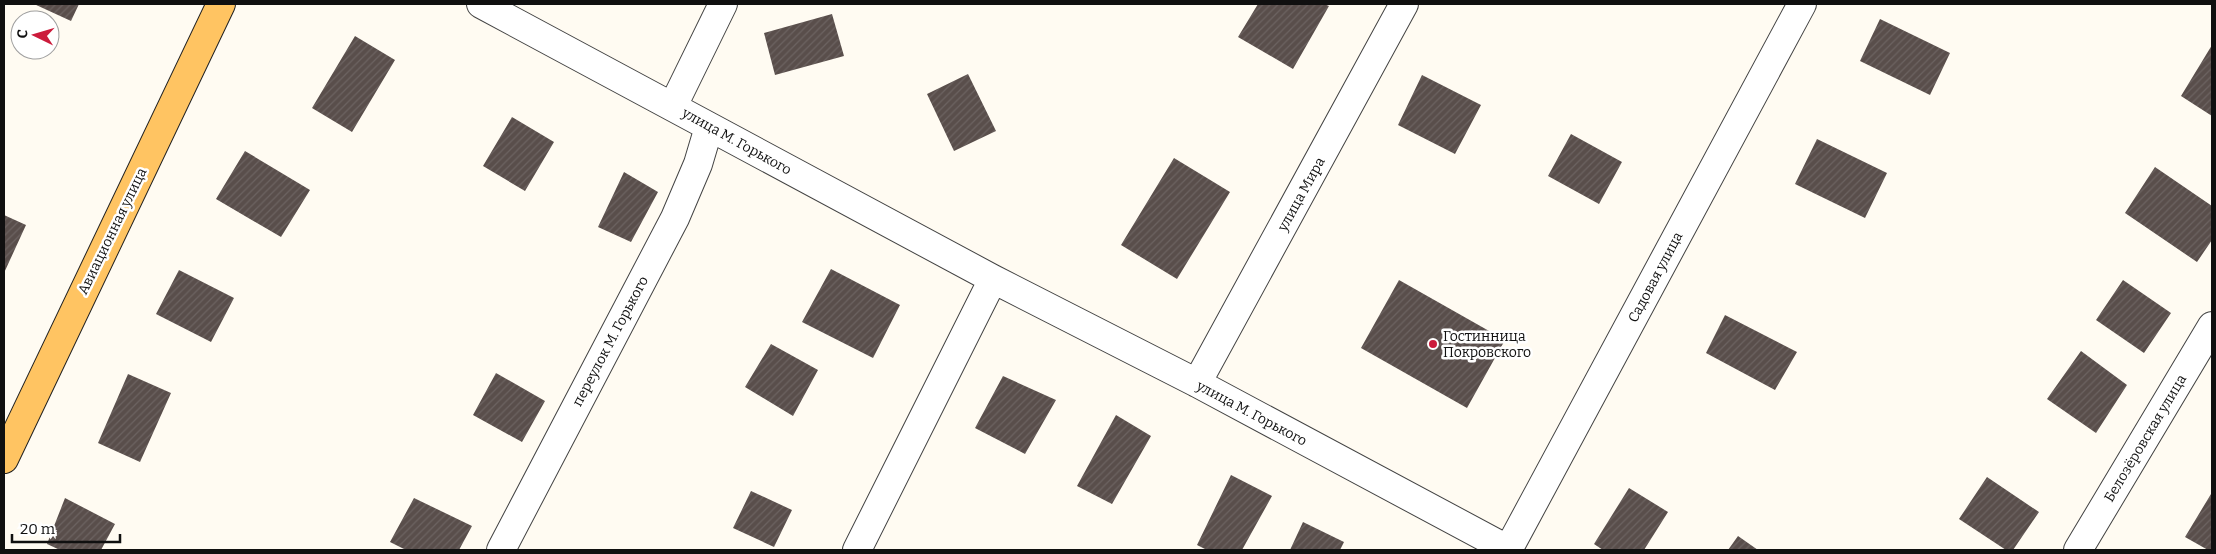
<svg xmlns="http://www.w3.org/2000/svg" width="2216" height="554" font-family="Bitter,serif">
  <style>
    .building { fill: url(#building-hatch) }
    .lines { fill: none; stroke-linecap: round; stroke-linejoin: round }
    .minor-casing { stroke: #434343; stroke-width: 30 }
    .major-casing { stroke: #212121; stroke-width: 30 }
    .minor { stroke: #fff; stroke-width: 28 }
    .major { stroke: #ffc462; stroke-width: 28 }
    .poi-dot { fill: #cc1b3b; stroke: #fff; stroke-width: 2 }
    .labels { text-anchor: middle; stroke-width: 5; stroke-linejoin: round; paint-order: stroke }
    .street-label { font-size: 14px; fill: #101010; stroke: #fff }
    .poi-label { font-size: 14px; fill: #101010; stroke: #fff; text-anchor: start }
  </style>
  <defs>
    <pattern id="building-hatch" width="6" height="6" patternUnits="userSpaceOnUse" patternTransform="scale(1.25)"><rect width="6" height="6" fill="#594e4b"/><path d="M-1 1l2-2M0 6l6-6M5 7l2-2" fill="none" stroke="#6c6361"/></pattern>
  </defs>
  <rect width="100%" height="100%" fill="#fffbf2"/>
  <path class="building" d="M34,4H79L71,21Z
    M1258,4H1324L1329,6L1293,69L1238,37Z
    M832,14L844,56L775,75L764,33Z
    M1880,19L1950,53L1930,95L1860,61Z
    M355,36L395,60L352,132L312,108Z
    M2212,45V116L2181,96Z
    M968,74L996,131L954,151L927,94Z
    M1422,75L1481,105L1455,154L1398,125Z
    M512,117L554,142L525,191L483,166Z
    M1571,134L1622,162L1599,204L1548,176Z
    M1817,139L1887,173L1865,218L1795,184Z
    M245,151L310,190L281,237L216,199Z
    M1174,158L1230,192L1177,279L1121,245Z
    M2155,167L2212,206V240L2197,262L2125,213Z
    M624,172L658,192L631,242L598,227Z
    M4,215L26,225L4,273Z
    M831,269L900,305L873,358L802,322Z
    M179,270L234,298L211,342L156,314Z
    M1399,280L1505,340L1467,408L1361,348Z
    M2123,280L2171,313L2144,353L2096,320Z
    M1725,315L1797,352L1775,390L1706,353Z
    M771,344L818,370L793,416L745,387Z
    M2081,351L2127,385L2096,433L2047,399Z
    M496,373L545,401L522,442L473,415Z
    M128,374L171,393L140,462L98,443Z
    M1003,376L1056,400L1025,454L975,428Z
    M1116,415L1151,436L1112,504L1077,486Z
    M1231,475L1272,496L1242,550H1207L1197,545Z
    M1987,477L2039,512L2013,550H2006L1959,519Z
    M1629,488L1668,512L1644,550H1603L1594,544Z
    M751,491L792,510L774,547L733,528Z
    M2211,494L2212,550H2208L2185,537Z
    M65,498L115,524L101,550H60L47,544Z
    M414,498L472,526L459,550H406L390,542Z
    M1303,522L1344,542L1340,550H1290Z
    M1738,536L1758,550H1728Z"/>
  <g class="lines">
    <g class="minor-casing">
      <path id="minor" d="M481,4L993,279L1197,383L1509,550
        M673,106L723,4
        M1197,383L1404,4
        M501,550L675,218L698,164L709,127
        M857,550L993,279
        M1508,550L1802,4
        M2078,550L2212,326"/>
    </g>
    <g class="major-casing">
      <path id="major" d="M4,459L221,4"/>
    </g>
    <use href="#minor" class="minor"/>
    <use href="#major" class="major"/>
  </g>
  <circle class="poi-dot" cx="1433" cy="344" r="5"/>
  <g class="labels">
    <g class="street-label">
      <text transform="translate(737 141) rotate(29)" y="5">улица М. Горького</text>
      <text transform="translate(1301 194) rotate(-61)" y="5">улица Мира</text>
      <text transform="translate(112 231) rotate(-64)" y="5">Авиационная улица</text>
      <text transform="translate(1655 277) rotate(-62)" y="5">Садовая улица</text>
      <text transform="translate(610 341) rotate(-62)" y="5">переулок М. Горького</text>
      <text transform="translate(1252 413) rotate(28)" y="5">улица М. Горького</text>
      <text transform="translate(2145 438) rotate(-59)" y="5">Белозёровская улица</text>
    </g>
    <g class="poi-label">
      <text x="1443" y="341">Гостинница<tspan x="1443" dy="16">Покровского</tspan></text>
    </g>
  </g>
  <rect width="2216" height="554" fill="none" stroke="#101010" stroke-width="10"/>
  <g transform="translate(35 35) rotate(275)"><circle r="24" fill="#ffffff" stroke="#9f9f9f"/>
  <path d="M0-4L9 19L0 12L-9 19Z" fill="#cc1b3b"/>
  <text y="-8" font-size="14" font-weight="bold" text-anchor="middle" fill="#101010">С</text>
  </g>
  <path d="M12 534v8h108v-8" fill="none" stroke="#101010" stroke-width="2.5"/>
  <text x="20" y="534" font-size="15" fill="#101010" stroke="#ffffff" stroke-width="4" paint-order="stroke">20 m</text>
</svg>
